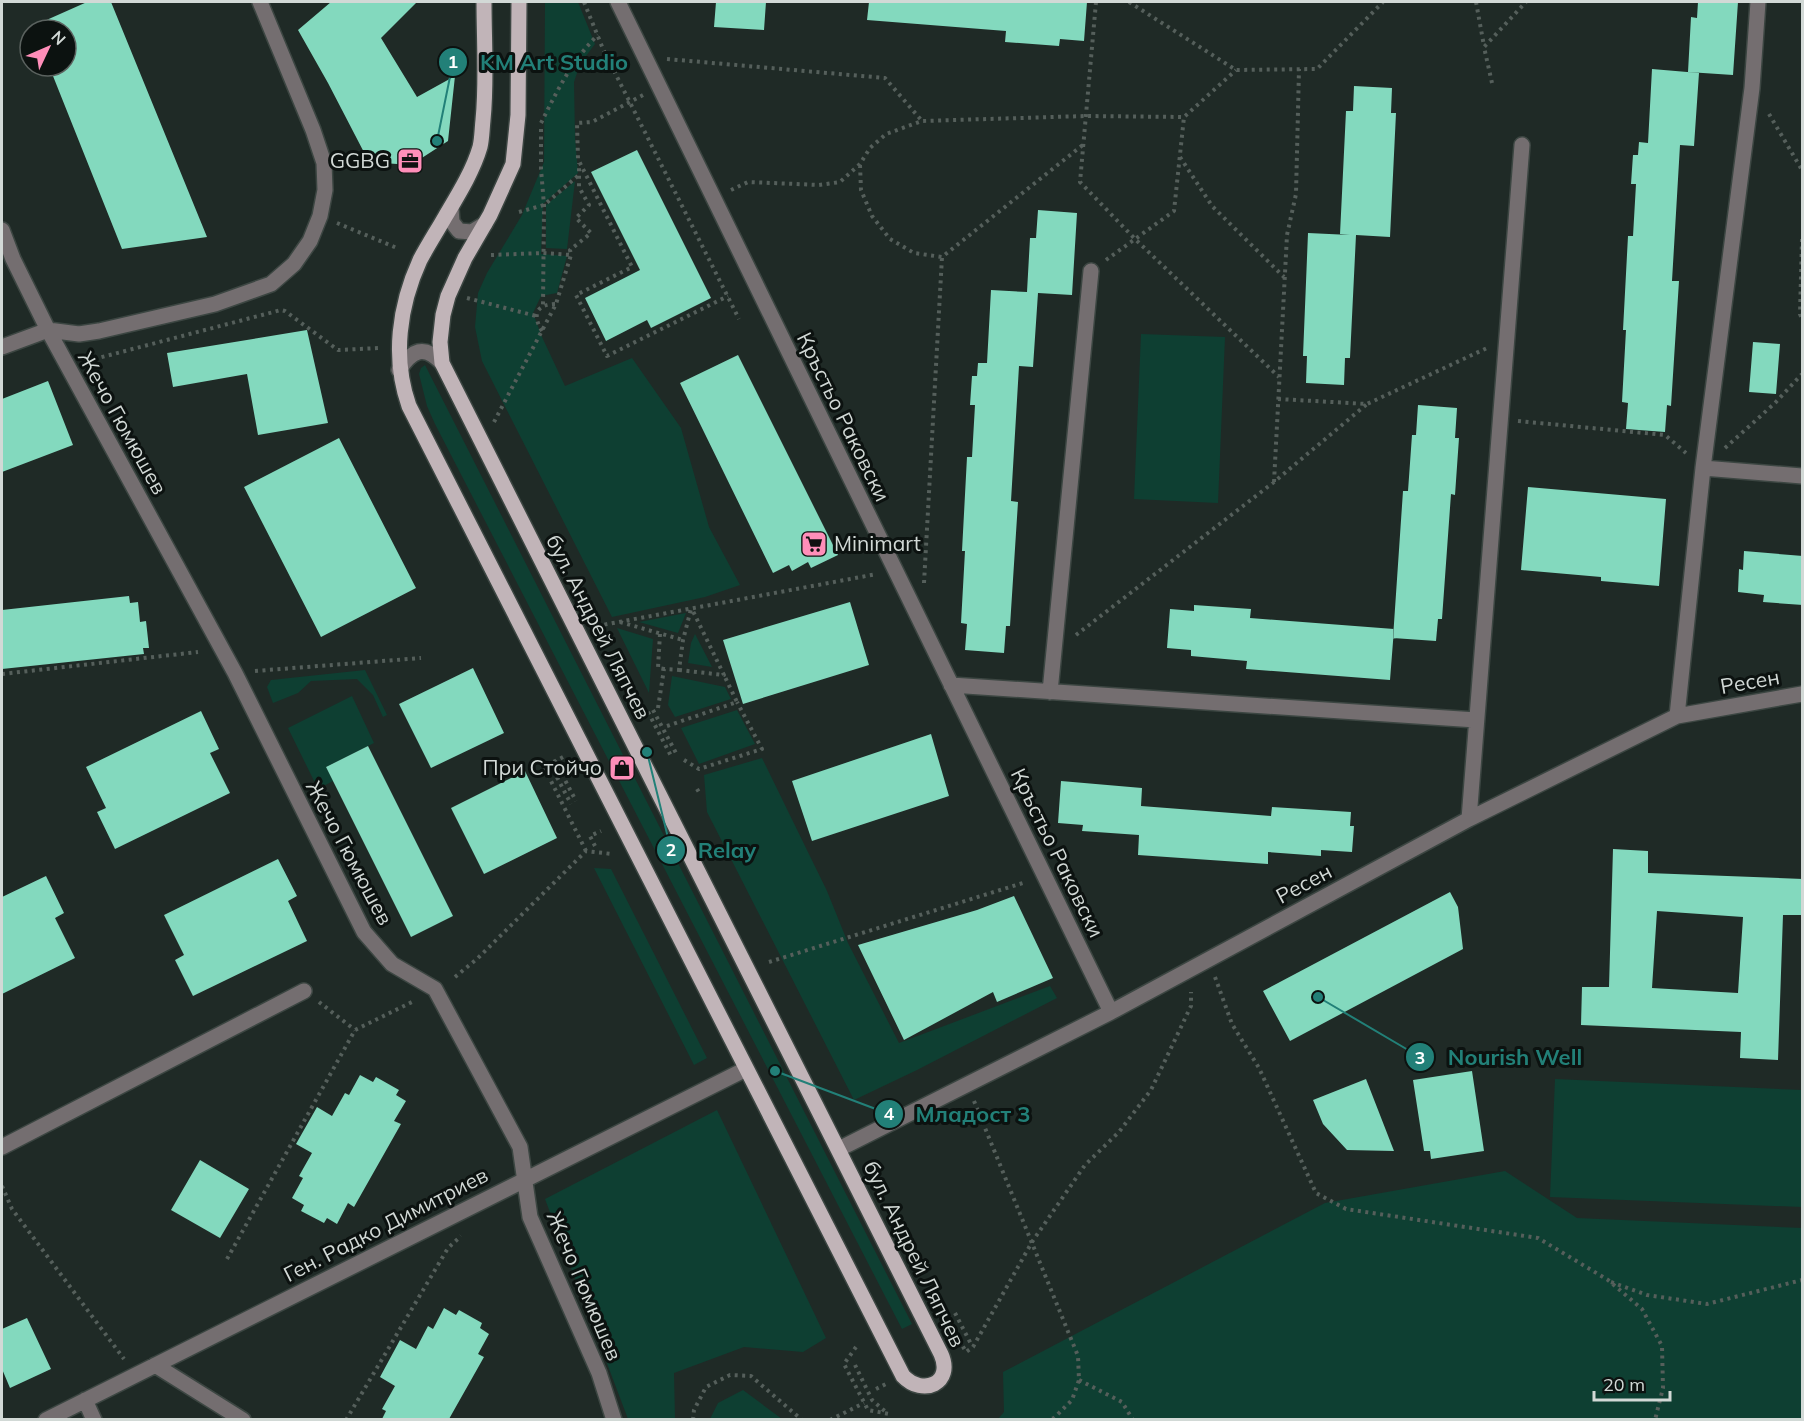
<svg xmlns="http://www.w3.org/2000/svg" width="1804" height="1421" font-family="Mulish,sans-serif">
  <style>
    .green { fill: #0e3f32 }
    .building { fill: #83d9be; fill-rule: evenodd }
    .lines { fill: none; stroke-linecap: round; stroke-linejoin: round }
    .minor-casing { stroke: #3c4642; stroke-width: 18 }
    .major-casing { stroke: #3c4642; stroke-width: 18 }
    .path { stroke: #555f5b; stroke-width: 4; stroke-dasharray: 3 4.5; stroke-linecap: butt }
    .minor { stroke: #746e70; stroke-width: 15 }
    .major { stroke: #c1b4b8; stroke-width: 15 }
    .labels { text-anchor: middle; stroke-width: 6; stroke-linejoin: round; paint-order: stroke }
    .poi-label { font-size: 21px; fill: #d2d9d6; stroke: #0c1210; text-anchor: end }
    .street-label { font-size: 21px; fill: #d2d9d6; stroke: #0c1210 }
    .leader { fill: none; stroke: #228078; stroke-width: 2 }
    .callout-dot { fill: #228078; stroke: #0c1210; stroke-width: 2 }
    .mark-label { font-size: 18px; text-anchor: middle; font-weight: bold; fill: #fff }
    .callout-label { font-size: 22px; text-anchor: middle; font-weight: bold; fill: #228078; stroke: #0c1210; stroke-width: 6; stroke-linejoin: round; paint-order: stroke }
  </style>
  <rect width="100%" height="100%" fill="#1f2a26"/>
  <path class="green" d="M545,2H578L595,44L580,64L574,82L575,138L578,173L543,204L541,254L567,256L557,293L541,296L533,313L542,337L565,386L632,358L681,428L709,527L740,585L705,597L612,617L482,361L475,327L478,293L487,273L522,215L544,162Z
    M575,181L567,249L546,248V205Z
    M1141,334L1225,337L1218,503L1134,499Z
    M425,365L912,1324L902,1329L435,424L427,406L419,374L421,368Z
    M686,613L678,633L639,622Z
    M617,628L653,639L649,693Z
    M695,634L712,667L688,663L691,643Z
    M365,670L387,715L383,717L373,695L357,679L311,681L298,693L273,703L267,687L271,680Z
    M672,676L725,687L731,699L675,717L668,705Z
    M352,696L374,743L326,767L333,781L318,789L288,728Z
    M737,710L755,744L699,764L681,728Z
    M762,758L827,891L848,943L899,1043L1050,986L1057,998L917,1070L854,1100L707,812L704,775Z
    M594,868L611,869L707,1058L694,1065Z
    M1555,1079L1802,1090V1207L1550,1197Z
    M717,1110L826,1338L803,1352L744,1347L674,1373L675,1419H628L545,1199Z
    M1505,1171L1577,1218L1802,1228V1419H998L1004,1412L1003,1372L1325,1203Z
    M743,1390L782,1419H710L718,1403Z"/>
  <path class="building" d="M87,2H111L207,237L122,249L49,66H66V30H34L33,26Z
    M331,2H417L381,38L417,97L455,76L448,141L411,165L369,162L328,83L298,30Z
    M716,2H766L764,30L714,27Z
    M869,2H1087L1084,41L1060,39L1059,46L1005,42L1006,31L867,20Z
    M1698,2H1738L1733,75L1688,72L1691,17L1697,18Z
    M1652,69L1699,73L1694,146L1680,145L1672,281H1679L1671,406L1667,405L1665,432L1626,429L1628,403L1622,402L1626,330H1623L1628,236H1633L1636,184H1631L1633,155H1638L1639,142L1648,143Z
    M1354,86L1392,88L1391,113H1396L1390,237L1356,235L1350,358H1345L1344,385L1306,383L1307,356H1303L1308,233L1350,235L1340,234L1346,111H1353Z
    M637,150L711,298L651,328L647,320L606,341L585,298L640,270L591,172Z
    M1038,210L1077,213L1072,295L1038,293L1033,367L1019,366L1011,501L1018,502L1010,626H1006L1004,653L965,650L967,624L961,623L965,551H962L967,457H972L975,405H970L972,376H977L978,363H987L991,290L1027,292L1030,238H1036Z
    M307,330L328,423L258,435L247,374L173,387L167,353Z
    M1753,342L1780,344L1776,394L1749,392Z
    M738,355L838,555L811,568L808,562L792,571L789,565L773,573L680,383Z
    M48,381L73,445L2,472V399Z
    M1418,405L1457,408L1455,438H1459L1455,495L1451,494L1442,619H1438L1436,641L1393,638L1403,491H1408L1412,435H1416Z
    M339,438L416,588L321,637L244,487Z
    M1528,487L1666,499L1659,586L1601,581V577L1521,570Z
    M1744,551L1803,556V605L1763,602L1764,595L1738,592L1739,569L1743,570Z
    M129,596L130,603L138,602L140,622L146,621L149,648H143L144,654L2,669V610Z
    M850,602L869,665L743,704L723,640Z
    M1194,605L1251,609L1250,618L1394,629L1390,680L1246,669L1247,661L1191,656V650L1167,648L1170,609L1194,611Z
    M473,668L504,733L431,768L399,704Z
    M201,711L219,749L210,753L230,793L115,849L97,812L106,808L86,767Z
    M931,734L949,796L812,841L792,781Z
    M368,746L453,916L411,937L326,767Z
    M525,771L557,838L484,874L451,808Z
    M1061,781L1142,788L1141,806L1271,816L1272,807L1351,812L1350,826H1354L1352,852L1321,850V856L1268,852V864L1138,855L1139,835L1082,831L1083,825L1058,823Z
    M1613,849L1648,851V873L1803,879V915H1783L1778,1060L1740,1058L1741,1032L1581,1025L1582,987H1609ZM1657,911L1743,917L1738,993L1652,988Z
    M278,859L297,896L288,901L307,941L193,996L175,960L184,955L164,915Z
    M46,876L64,913L55,918L75,958L2,994V897Z
    M1450,892L1458,907L1463,949L1290,1041L1263,991Z
    M1014,896L1053,978L997,1002L993,992L904,1040L858,945L977,910Z
    M1472,1071L1484,1151L1431,1159L1430,1151H1424L1413,1080Z
    M360,1075L373,1082L376,1077L399,1090L396,1095L406,1101L394,1121L401,1124L354,1207L348,1203L337,1224L327,1218L324,1223L301,1211L304,1205L292,1198L303,1178L299,1176L312,1153L296,1144L317,1107L332,1116L345,1093L349,1095Z
    M1366,1079L1394,1151L1347,1150L1323,1124L1313,1100Z
    M200,1160L249,1189L220,1238L171,1210Z
    M444,1308L456,1315L459,1310L482,1323L480,1328L489,1334L478,1354L484,1357L449,1419H382L386,1411L382,1409L395,1386L380,1377L400,1340L416,1349L428,1326L433,1329Z
    M27,1318L51,1369L10,1388L2,1369V1329Z"/>
  <g class="lines">
    <g class="minor-casing">
      <path id="minor" d="M618,2L1111,1012
        M451,208L452,222L459,231L472,232L485,224
        M2,230L13,259L48,330L235,673L364,932L392,964L435,989L520,1147L530,1217L599,1373L614,1420
        M2,347L48,330L79,334L99,331L215,304L271,284L294,264L310,241L320,216L325,190L324,163L313,130L260,2
        M399,370C412,350 424,344 442,363
        M1703,468L1802,476
        M951,685L1476,720
        M1050,692L1091,271
        M1677,716L1703,468L1752,88L1758,2
        M1469,819L1522,145
        M2,1147L304,991
        M839,1149L1111,1012L1469,819L1677,716L1802,694
        M155,1365L243,1420
        M85,1400L94,1420
        M46,1420L746,1069"/>
    </g>
    <g class="major-casing">
      <path id="major" d="M484,2C484,41 487,81 483,120C482,129 482,139 480,147C473,171 458,195 445,217C437,231 428,245 420,260C399,306 392,358 409,406L903,1376C923,1397 954,1383 941,1354L442,363L440,342L443,315L448,296L465,258L490,215L513,164L518,115L519,2"/>
    </g>
    <path class="path" d="M584,2L603,49L739,319
      M1096,2L1080,182L1135,239L1279,377
      M1129,2L1236,70L1317,69L1383,2
      M1476,2L1484,46
      M667,59L885,78L922,121
      M1492,83L1484,47L1526,2
      M643,95L592,122L577,123L578,159L632,267L576,295L607,356L728,296
      M1769,114L1802,170
      M541,123C557,91 572,60 598,35
      M541,129V169L544,205L543,306
      M1180,157L1212,206L1284,277
      M860,165L861,190L872,216L890,239L914,253L942,257L1084,144
      M731,190L748,182L819,185L840,182L860,164L870,148L886,134L922,121L1086,116L1184,117L1236,70
      M519,212L544,205L580,174
      M337,223L397,248
      M1802,239L1800,314L1802,319
      M491,255L543,253L571,255
      M1106,260L1174,211L1184,117
      M467,298L536,316
      M542,331C532,315 536,304 556,304
      M87,361L281,310L285,311L338,350L379,348
      M1278,399L1367,404L1487,348
      M1518,421L1665,435L1686,453
      M494,422L556,304L571,255L570,250L591,233L576,218L589,205L579,187V163
      M1725,448L1775,403L1802,374
      M1274,482L1287,235L1296,194L1299,69
      M924,583L942,257
      M620,622L683,640
      M597,626L877,574
      M660,634L658,668L664,669
      M1076,635L1274,482L1367,404
      M679,670L724,675L692,609
      M255,671L421,658
      M2,674L198,652
      M658,708L664,669L679,670L683,640L691,609
      M653,710L676,753
      M648,712L671,756
      M667,726L737,702L724,675
      M563,757L544,767L586,851
      M684,760L699,769L762,749L737,702
      M555,761L576,801
      M550,764L571,804
      M697,789L700,794
      M595,846L590,836L601,831
      M769,962L1026,882
      M455,977L478,958L586,851L612,854
      M1215,977L1232,1024L1259,1068L1316,1193L1346,1209L1538,1238L1608,1280L1642,1309L1662,1346L1663,1388L1655,1420
      M319,1002L355,1030
      M974,1101L1078,1356L1079,1380L1072,1400L1054,1418L1049,1420
      M2,1186L12,1209L124,1359
      M227,1259L355,1030L412,1002
      M1611,1282L1647,1295L1707,1304L1802,1280
      M955,1313L972,1346
      M958,1345L961,1343L966,1352L973,1347L1032,1242L1085,1165L1119,1132L1151,1090L1191,1006V992
      M856,1347L844,1364L868,1410L889,1414
      M855,1365L872,1400L887,1413
      M1079,1380L1122,1402L1133,1420
      M876,1389L886,1384
      M346,1420L448,1248L461,1236
      M693,1420L694,1410L706,1387L730,1375L751,1376L802,1420
      M830,1420L864,1403"/>
    <use href="#minor" class="minor"/>
    <use href="#major" class="major"/>
  </g>
  <defs>
    <g id="office-square" transform="scale(1.35)"><rect x="-9" y="-9" width="18" height="18" rx="4" fill="#ff8eb9" stroke="#0c1210"/><path d="M-6-3h4V-5.5h4V-3h4V5H-6ZM-1-4.5V-3h2v-1.5ZM-6 0V1H6V0Z" fill="#111"/></g>
    <g id="supermarket-square" transform="scale(1.35)"><rect x="-9" y="-9" width="18" height="18" rx="4" fill="#ff8eb9" stroke="#0c1210"/><path d="M-6-5.5h2.5l.6 2H6L4.5 2H-2.5L-4.4-4H-6ZM-1.5 3.2a1.3 1.3 0 1 0 .1 0ZM3 3.2a1.3 1.3 0 1 0 .1 0Z" fill="#111"/></g>
    <g id="shop-square" transform="scale(1.35)"><rect x="-9" y="-9" width="18" height="18" rx="4" fill="#ff8eb9" stroke="#0c1210"/><path d="M-5-2.5h2.3a2.7 3.5 0 0 1 5.4 0H5L5.5 6h-11ZM-1.5-2.5h3a1.5 2.3 0 0 0-3 0Z" fill="#111"/></g>
  </defs>
  <g fill-rule="evenodd">
    <use href="#office-square" x="410" y="161"/>
    <use href="#supermarket-square" x="814" y="544"/>
    <use href="#shop-square" x="622" y="768"/>
  </g>
  <g class="labels">
    <g class="poi-label">
      <text x="390" y="168">GGBG</text>
      <text x="834" y="551" text-anchor="start">Minimart</text>
      <text x="602" y="775">При Стойчо</text>
    </g>
    <g class="street-label">
      <text transform="translate(843 417) rotate(64)" y="7">Кръстьо Раковски</text>
      <text transform="translate(122 423) rotate(61)" y="7">Жечо Гюмюшев</text>
      <text transform="translate(598 627) rotate(63)" y="7">бул. Андрей Ляпчев</text>
      <text transform="translate(1750 682) rotate(-10)" y="7">Ресен</text>
      <text transform="translate(349 853) rotate(62)" y="7">Жечо Гюмюшев</text>
      <text transform="translate(1057 853) rotate(64)" y="7">Кръстьо Раковски</text>
      <text transform="translate(1304 884) rotate(-28)" y="7">Ресен</text>
      <text transform="translate(386 1225) rotate(-27)" y="7">Ген. Радко Димитриев</text>
      <text transform="translate(914 1254) rotate(64)" y="7">бул. Андрей Ляпчев</text>
      <text transform="translate(584 1286) rotate(67)" y="7">Жечо Гюмюшев</text>
    </g>
  </g>
  <path class="leader" d="M437 141L453 62M647 752L671 850M1318 997L1420 1057M775 1071L889 1114"/>
  <g class="callout-dot">
    <circle cx="437" cy="141" r="6"/>
    <circle cx="647" cy="752" r="6"/>
    <circle cx="1318" cy="997" r="6"/>
    <circle cx="775" cy="1071" r="6"/>
    <circle cx="453" cy="62" r="15"/>
    <circle cx="671" cy="850" r="15"/>
    <circle cx="1420" cy="1057" r="15"/>
    <circle cx="889" cy="1114" r="15"/>
  </g>
  <g class="mark-label">
    <text x="453" y="68">1</text>
    <text x="671" y="856">2</text>
    <text x="1420" y="1064">3</text>
    <text x="889" y="1120">4</text>
  </g>
  <g class="callout-label">
    <text x="554" y="70">KM Art Studio</text>
    <text x="727" y="858">Relay</text>
    <text x="1515" y="1065">Nourish Well</text>
    <text x="973" y="1122">Младост 3</text>
  </g>
  <rect width="1804" height="1421" fill="none" stroke="#d2d9d6" stroke-width="6"/>
  <g transform="translate(48 48) rotate(46)"><circle r="28" fill="#0c1210" stroke="#5b625f" stroke-width="1.5"/>
  <path d="M0-4.5L10 22L0 15L-10 22Z" fill="#ff8eb9"/>
  <text y="-9" font-size="16" font-weight="bold" text-anchor="middle" fill="#d2d9d6">N</text>
  </g>
  <path d="M1594 1391v9h76v-9" fill="none" stroke="#d2d9d6" stroke-width="3"/>
  <text x="1603" y="1391" font-size="18" fill="#d2d9d6" stroke="#0c1210" stroke-width="4.5" paint-order="stroke">20 m</text>
</svg>
